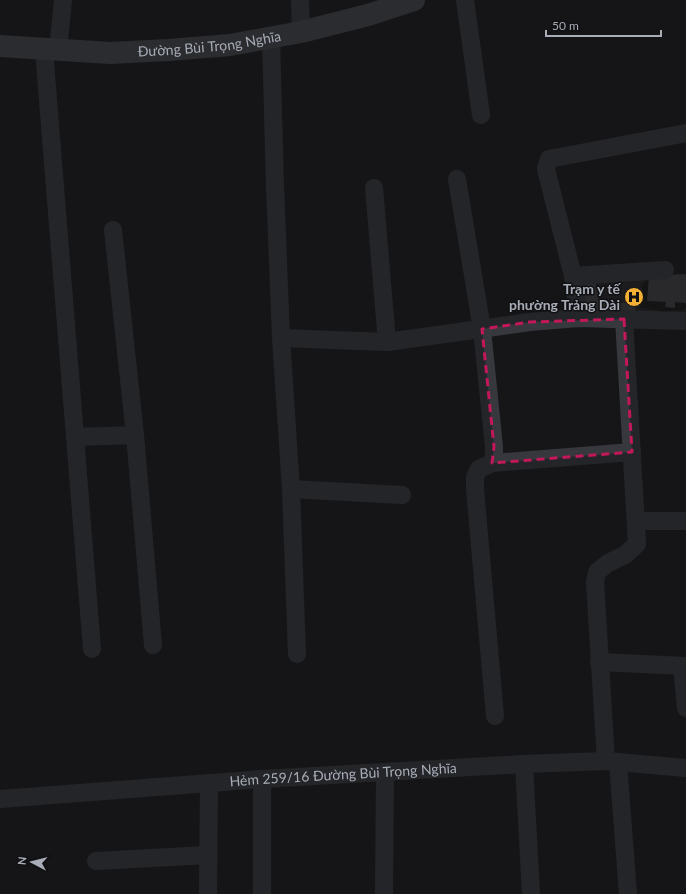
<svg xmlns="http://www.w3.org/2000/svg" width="686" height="894" font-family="Lato,sans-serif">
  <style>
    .built { fill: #222225 }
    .shadow { fill: #0007 }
    .building { fill: #404145 }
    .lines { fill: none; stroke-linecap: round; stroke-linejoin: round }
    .street { stroke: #37383d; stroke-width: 18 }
    .secondary { stroke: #45474d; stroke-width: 22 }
    .marked { fill: none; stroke: #c2185b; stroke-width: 3; stroke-dasharray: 8 5; stroke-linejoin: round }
    .labels { text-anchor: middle; stroke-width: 3; stroke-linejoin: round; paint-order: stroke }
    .street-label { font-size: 14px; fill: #a8adb8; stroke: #111113 }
    .poi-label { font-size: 14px; font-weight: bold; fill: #a8adb8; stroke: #111113; text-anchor: end }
  </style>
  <rect width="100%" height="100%" fill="#161618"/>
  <path class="built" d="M686,274V315L583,313L579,281Z"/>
  <path class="shadow" d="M686,275V308L682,311L672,310L666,315H658V310L640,308L642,285L649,277Z"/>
  <path class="building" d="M686,274V303L675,302V308L665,307L666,302L647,301L649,276Z
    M595,280L599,302L636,303L635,314L583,313L579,281Z"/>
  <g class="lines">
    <g class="street">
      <path d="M300,0L301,32"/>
      <path d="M465,0L481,115"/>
      <path d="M271,38L275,186L281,338L291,489L297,654"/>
      <path d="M44,50L92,649"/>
      <path d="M58,50L63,0"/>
      <path d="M457,179L482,329L494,447V457L492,463L479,469L475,477V489L495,716"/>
      <path d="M374,188L387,342"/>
      <path d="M113,230L135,435L153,645"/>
      <path d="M573,276L665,270"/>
      <path d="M579,318L573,276L546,169L549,159L686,133"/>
      <path d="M281,338L387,342L530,322L579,318L686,321"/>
      <path d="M75,437L135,435"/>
      <path d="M492,463L632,452"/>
      <path d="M291,489L402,495"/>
      <path d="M636,521H686"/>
      <path d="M599,662L686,666"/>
      <path d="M682,666L686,708"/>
      <path d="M606,761L595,582L597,572L608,563L625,555L637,544L624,319"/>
      <path d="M618,763L628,894"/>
      <path d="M524,764L531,894"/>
      <path d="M262,779V894"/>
      <path id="s1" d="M0,799L262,779L524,764L606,761L686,768"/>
      <path d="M96,861L208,855"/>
      <path d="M208,894L209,783"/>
      <path d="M384,894L385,773"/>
    </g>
    <path class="secondary" id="s2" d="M0,46L110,53L169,50L230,45L301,32L368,15L414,0"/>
  </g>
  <path d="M0 0H686V894H0ZM624,319L632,452L492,463L494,447L482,329L530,322Z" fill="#161618" fill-opacity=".55" fill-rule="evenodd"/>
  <path class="marked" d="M624,319L632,452L492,463L494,447L482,329L530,322Z"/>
  <defs>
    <g id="hospital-disc" transform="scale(1)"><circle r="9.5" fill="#f2b134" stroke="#111113"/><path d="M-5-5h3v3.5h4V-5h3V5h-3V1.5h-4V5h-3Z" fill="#111"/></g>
  </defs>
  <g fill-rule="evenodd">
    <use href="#hospital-disc" x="634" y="297"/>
  </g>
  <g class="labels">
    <g class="street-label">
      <text dy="5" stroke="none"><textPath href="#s2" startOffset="210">Đường Bùi Trọng Nghĩa</textPath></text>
      <text dy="5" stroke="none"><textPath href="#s1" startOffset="344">Hẻm 259/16 Đường Bùi Trọng Nghĩa</textPath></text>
    </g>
    <g class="poi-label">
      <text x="620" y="294">Trạm y tế<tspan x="620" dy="16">phường Trảng Dài</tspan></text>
    </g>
  </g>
  <g transform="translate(32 862) rotate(277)" stroke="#111113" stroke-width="3" paint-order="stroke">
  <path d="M0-3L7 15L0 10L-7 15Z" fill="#a8adb8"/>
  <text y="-6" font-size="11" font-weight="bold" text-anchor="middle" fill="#a8adb8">N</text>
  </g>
  <path d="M546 30v6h115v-6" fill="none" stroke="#a8adb8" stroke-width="2"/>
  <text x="552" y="30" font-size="12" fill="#a8adb8" stroke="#111113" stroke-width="3" paint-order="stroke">50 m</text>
</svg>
